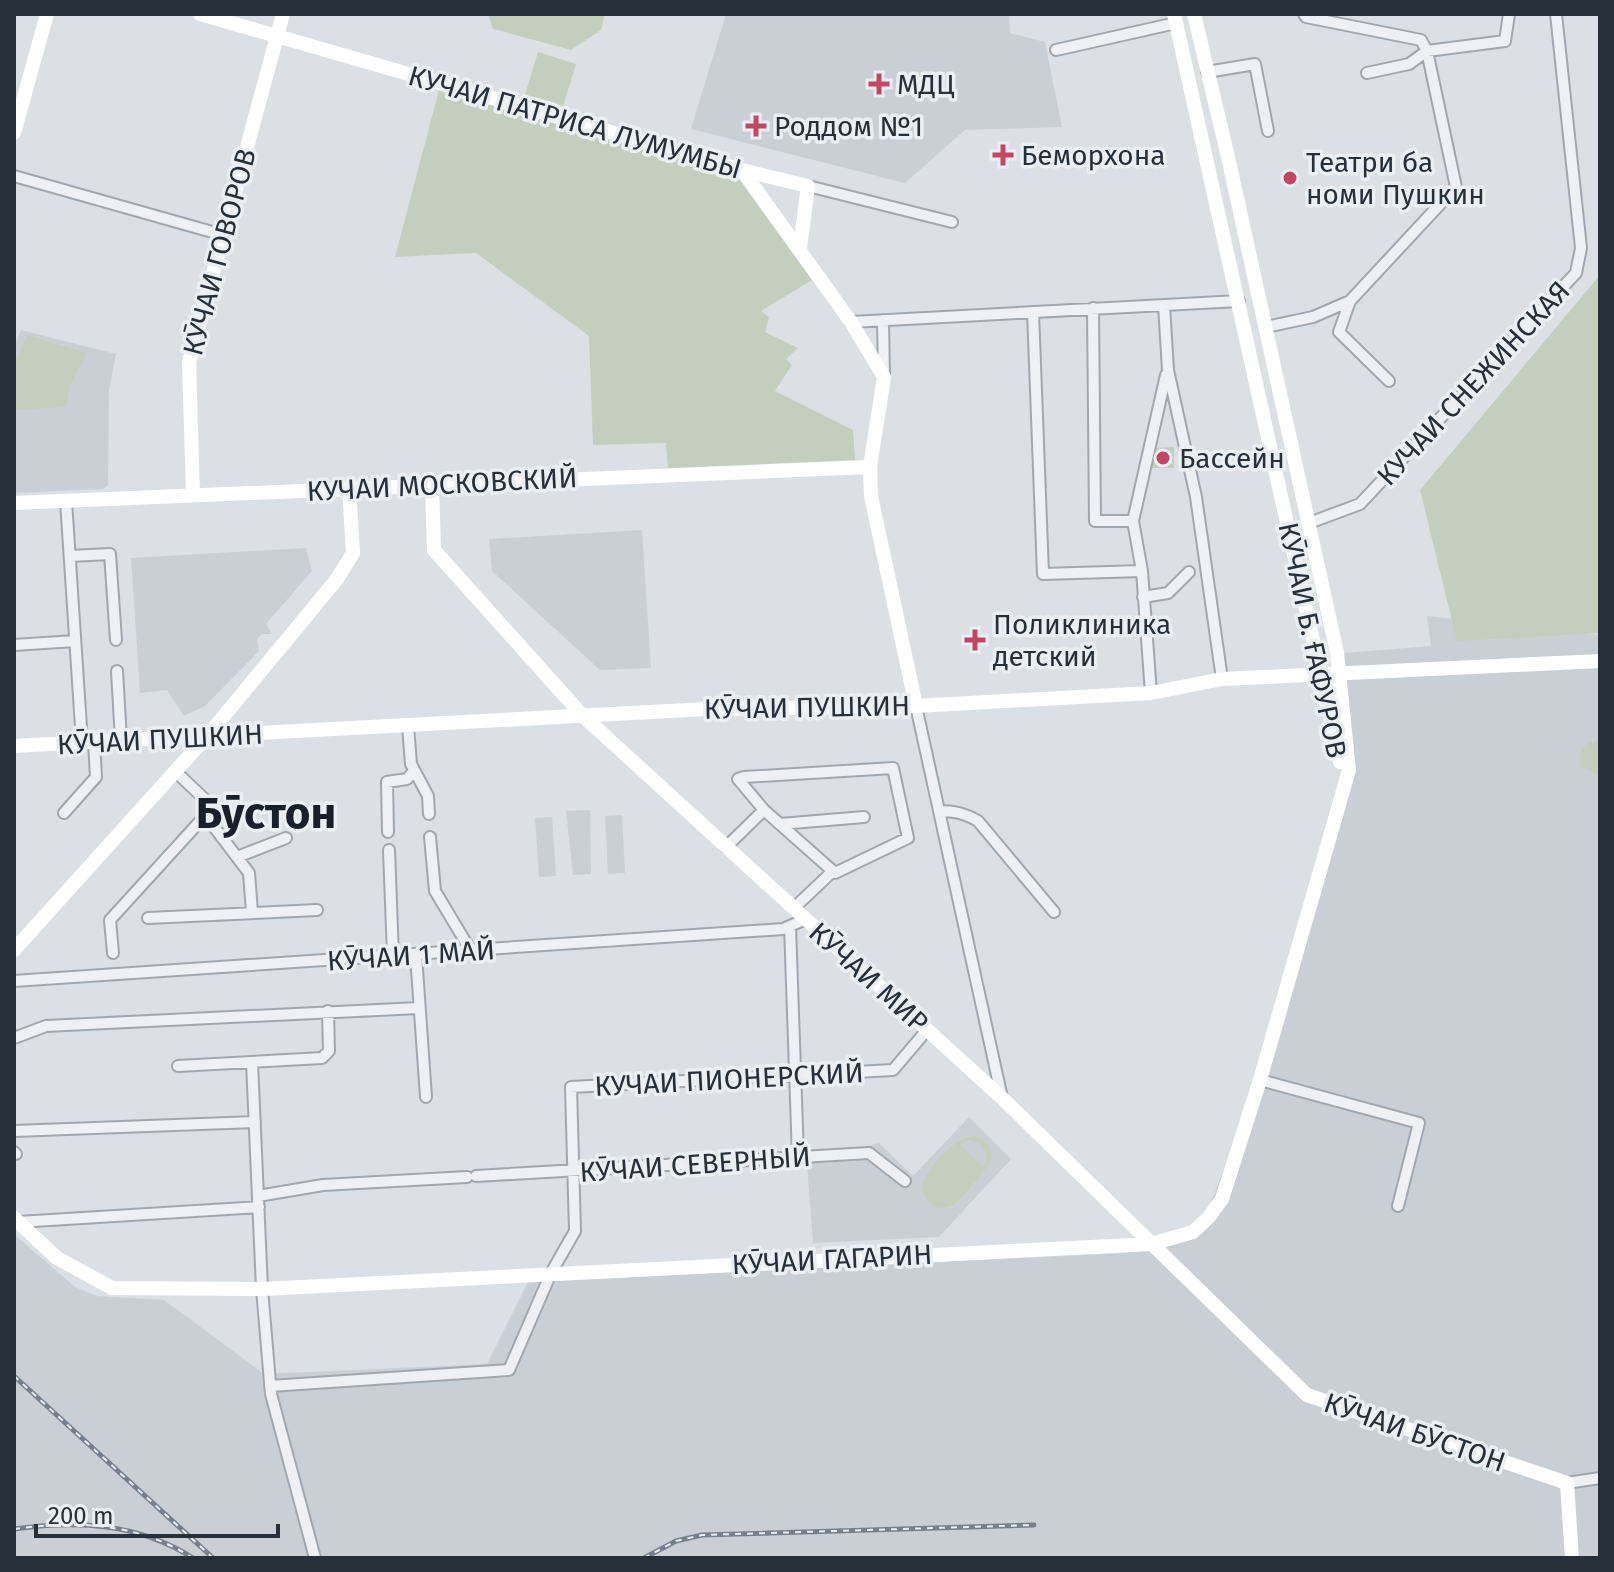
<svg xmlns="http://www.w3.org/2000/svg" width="1614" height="1572" font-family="'Fira Sans',sans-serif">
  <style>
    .built { fill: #cacfd6 }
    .green { fill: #c3cebd; fill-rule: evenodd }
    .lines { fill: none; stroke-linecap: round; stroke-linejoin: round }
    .street-casing { stroke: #a2a7ae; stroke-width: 14 }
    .street { stroke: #eef0f4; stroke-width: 10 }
    .secondary { stroke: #fff; stroke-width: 14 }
    .rail-casing { stroke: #76808d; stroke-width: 5 }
    .rail { stroke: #ebeff3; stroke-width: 2; stroke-dasharray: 6; stroke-linecap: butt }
    .poi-dot { fill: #c44661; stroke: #ebeff3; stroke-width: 3 }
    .labels { text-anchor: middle; stroke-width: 7; stroke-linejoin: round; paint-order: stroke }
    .poi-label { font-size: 28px; fill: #272f3a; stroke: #ebeff3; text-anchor: start }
    .street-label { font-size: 28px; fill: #272f3a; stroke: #ebeff3 }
    .town-label { font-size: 44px; font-weight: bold; fill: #19202b; stroke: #ebeff3 }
  </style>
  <rect width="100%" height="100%" fill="#dce0e5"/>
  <path class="built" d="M726,14H1009L1010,33L1045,42L1062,127L965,130L905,183L691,129Z
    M21,330L116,354L109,390L108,485L103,489L14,493V348Z
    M642,530L651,668L600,670L492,571L489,539Z
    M306,548L312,571L266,624L272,634H262L257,639L259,651L205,706L184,716L167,690L140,693L131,558Z
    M1427,616L1600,635V1558H14V1234L75,1287L97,1296L164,1300L264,1374L487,1364L528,1282L1127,1253L1186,1240L1210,1206L1247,1106L1347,756L1333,654L1431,646Z
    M590,810L591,874L573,875L566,811Z
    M622,815L625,873L608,874L605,816Z
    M552,817L556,876L539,877L535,818Z
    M969,1117L1011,1159L939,1237L813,1243L806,1153L858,1149L879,1143L913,1176Z"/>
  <path class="green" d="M488,14H605L601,30L571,50L493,29Z
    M538,52L576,64L563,106L525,95Z
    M439,90L730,167L812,280L761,311L769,317L765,332L798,348L786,359L792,365L775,391L853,430L855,460L668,468L666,443L593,445L589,336L476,253L395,257Z
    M1600,275V633L1457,641L1420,490Z
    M27,335L87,353L70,385L66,407L14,410V367Z
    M1174,447V468H1152V448Z
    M1600,738V776L1580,766C1583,750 1576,757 1588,742L1593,743Z
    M974,1136C1006,1147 987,1169 972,1185C966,1192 958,1204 949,1207C942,1209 936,1207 930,1204L922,1191C921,1172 954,1137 974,1136ZM969,1140C984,1142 991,1154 983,1167L960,1145Z"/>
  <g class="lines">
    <g class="street-casing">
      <path id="street" d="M1304,14L1306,17L1421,40L1427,51L1456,187L1350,301
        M1056,50L1176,23
        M1207,72L1255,64L1268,131
        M1367,73L1409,64L1427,51L1505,41L1509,14
        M14,176L223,235
        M808,186L952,222
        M1164,305L1168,370L1196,497L1222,679
        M1093,308L1095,521H1133
        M1033,312L1043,574L1142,571
        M883,320L884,375
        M851,322L1239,301
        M1266,327L1313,317L1350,301L1339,332L1389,381
        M66,501L82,742
        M1309,523L1360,504L1576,273L1581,248L1556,14
        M70,556L110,554L116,640
        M1143,597L1168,593L1189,572
        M14,645L75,641
        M117,671L121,740
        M1151,693L1142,571L1133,521L1166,375
        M916,706L1002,1098
        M408,726L411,764L428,796L429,814
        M176,772L213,807L214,827L249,873L252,912
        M939,811C954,811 964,813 978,821L1054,912
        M64,813L96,777L94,742
        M780,824L864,817
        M388,832L387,782L407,779L414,771
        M430,837L435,891L471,951
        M726,847L764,810L738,779L744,777L893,768L908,838L835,873L764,810
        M389,850L393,956
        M237,857L286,838
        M794,908L833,871
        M148,918L317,910
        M790,926L798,1157
        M113,953L110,920L213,807
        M416,955L426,1097
        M14,981L783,929L806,919
        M14,1038L46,1026L419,1008
        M252,1062L262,1289L271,1394L315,1558
        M178,1066L322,1058L329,1051L328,1011
        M1260,1080L1419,1123L1398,1206
        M14,1131L255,1122
        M14,1152L16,1154
        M476,1176L869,1153L905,1181
        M258,1196L323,1185L467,1177
        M18,1222L259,1207
        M270,1386L509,1370L551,1273L575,1231L571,1087L893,1070L927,1030
        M1567,1483L1600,1478"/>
    </g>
    <use href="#street" class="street"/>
    <path class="secondary" d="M200,14L742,170L808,186L800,248
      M1174,14L1340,762
      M14,133L47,14
      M742,170L851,322L884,377L870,467L871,496L916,706
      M432,485L434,550L582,715L1002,1098L1307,1395L1567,1483L1572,1558
      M193,495L189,362L283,14
      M14,503L870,467
      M14,746L707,709L916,706L1151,693L1222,679L1600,661
      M14,950L209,734L337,579L353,553L349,489
      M14,1218L57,1258L112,1288L262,1289L1151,1244L1193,1232L1209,1217L1222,1199L1260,1080L1349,770L1337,653L1228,157L1194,14"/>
    <g class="rail-casing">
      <path id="rail" d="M14,1376L213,1558
        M14,1529C77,1520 138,1523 193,1558
        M644,1558L676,1541L702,1535L1034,1525"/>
    </g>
    <use href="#rail" class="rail"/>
  </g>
  <g class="poi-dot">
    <path d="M875 72h8v8h8v8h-8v8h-8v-8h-8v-8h8z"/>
    <path d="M752 114h8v8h8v8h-8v8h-8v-8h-8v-8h8z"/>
    <path d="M999 143h8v8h8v8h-8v8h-8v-8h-8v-8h8z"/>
    <circle cx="1290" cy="178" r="8"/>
    <circle cx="1163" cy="458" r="8"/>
    <path d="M971 628h8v8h8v8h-8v8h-8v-8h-8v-8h8z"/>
  </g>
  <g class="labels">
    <g class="poi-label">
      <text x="897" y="94">МДЦ</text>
      <text x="774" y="136">Роддом №1</text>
      <text x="1021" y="165">Беморхона</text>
      <text x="1306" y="172">Театри ба<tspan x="1306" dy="32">номи Пушкин</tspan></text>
      <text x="1179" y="468">Бассейн</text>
      <text x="993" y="634">Поликлиника<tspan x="993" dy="32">детский</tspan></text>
    </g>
    <g class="street-label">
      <text transform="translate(575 122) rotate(16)" y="10">КУЧАИ ПАТРИСА ЛУМУМБЫ</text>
      <text transform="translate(219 252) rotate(-75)" y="10">КӮЧАИ ГОВОРОВ</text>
      <text transform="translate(1473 383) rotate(-47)" y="10">КУЧАИ СНЕЖИНСКАЯ</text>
      <text transform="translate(442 484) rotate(-3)" y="10">КУЧАИ МОСКОВСКИЙ</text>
      <text transform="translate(1313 640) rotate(78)" y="10">КӮЧАИ Б. ҒАФУРОВ</text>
      <text transform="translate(807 707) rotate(-1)" y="10">КӮЧАИ ПУШКИН</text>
      <text transform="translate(160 739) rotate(-3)" y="10">КӮЧАИ ПУШКИН</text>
      <text transform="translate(411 955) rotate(-4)" y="10">КӮЧАИ 1 МАЙ</text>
      <text transform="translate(869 977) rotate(42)" y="10">КӮЧАИ МИР</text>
      <text transform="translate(729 1079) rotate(-3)" y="10">КУЧАИ ПИОНЕРСКИЙ</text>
      <text transform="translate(695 1164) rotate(-4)" y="10">КӮЧАИ СЕВЕРНЫЙ</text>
      <text transform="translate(832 1259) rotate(-3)" y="10">КӮЧАИ ГАГАРИН</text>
      <text transform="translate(1415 1432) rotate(19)" y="10">КӮЧАИ БӮСТОН</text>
    </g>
    <g class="town-label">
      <text x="266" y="828">Бӯстон</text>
    </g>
  </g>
  <rect width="1614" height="1572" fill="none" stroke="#272f3a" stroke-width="32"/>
  <path d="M36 1524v12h242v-12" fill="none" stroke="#272f3a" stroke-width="4"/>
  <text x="48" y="1524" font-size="24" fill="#272f3a" stroke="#ebeff3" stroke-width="6" paint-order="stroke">200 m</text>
</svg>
